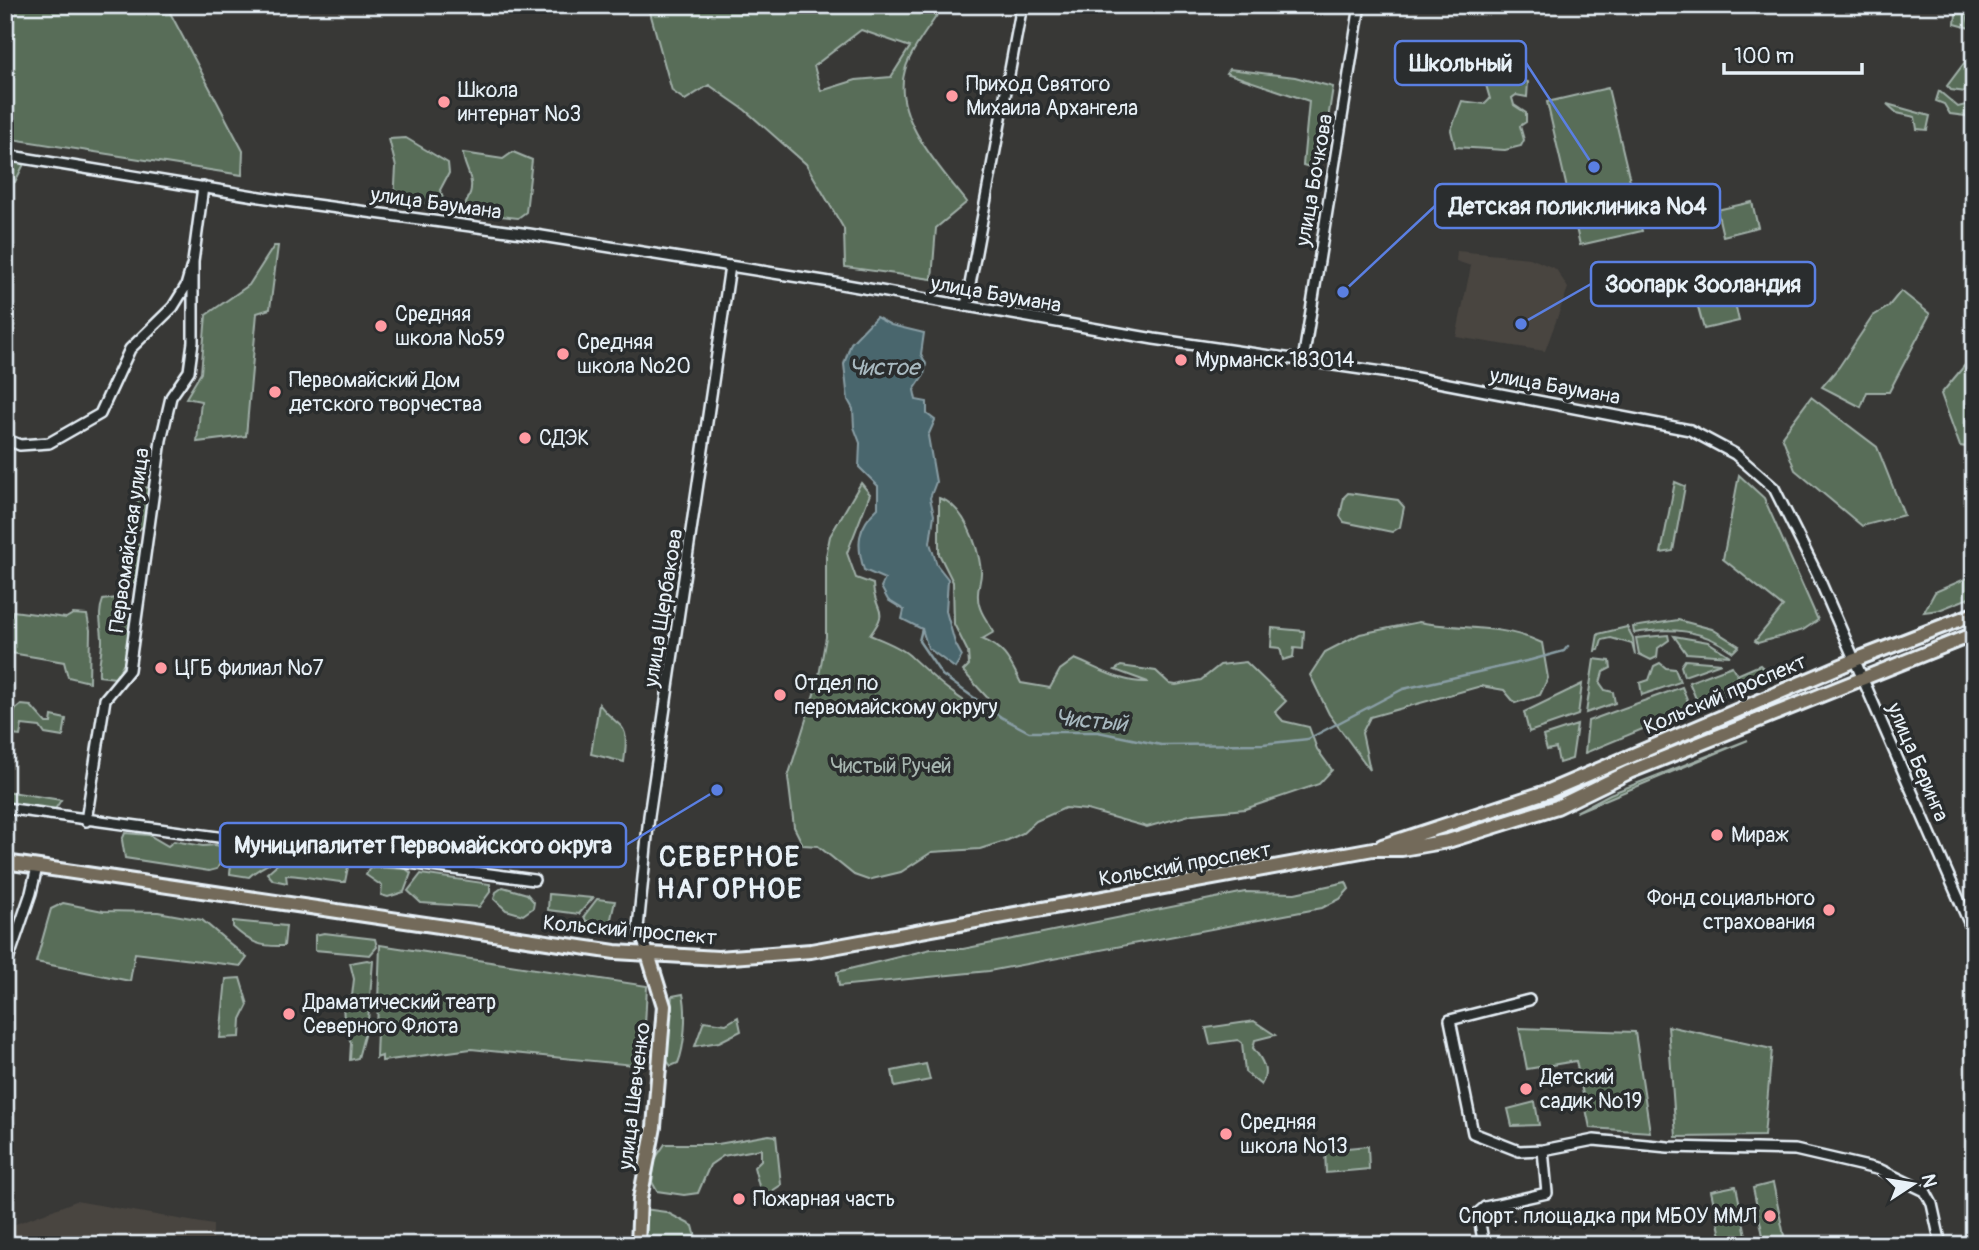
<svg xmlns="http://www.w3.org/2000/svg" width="1979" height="1250" font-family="Pangolin,sans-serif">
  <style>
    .built { fill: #494540 }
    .green { fill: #586d58; stroke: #a0afa8; stroke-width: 2; fill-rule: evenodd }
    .water { fill: #49666d; stroke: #899ea5; stroke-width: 2 }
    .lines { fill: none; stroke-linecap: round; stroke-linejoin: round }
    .stream { stroke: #899ea5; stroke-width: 2.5 }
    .minor-casing { stroke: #e8f1f8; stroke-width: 14 }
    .major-casing { stroke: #e8f1f8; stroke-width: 18 }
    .minor { stroke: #2a2d2e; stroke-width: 9 }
    .major { stroke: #736b5a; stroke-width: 12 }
    .poi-dot { fill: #ff9aa2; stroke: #2a2d2e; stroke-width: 2.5 }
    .labels { text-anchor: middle; stroke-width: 7; stroke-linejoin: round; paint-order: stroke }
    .poi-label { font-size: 21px; fill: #e8f1f8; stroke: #2a2d2e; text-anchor: start }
    .street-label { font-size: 21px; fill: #e8f1f8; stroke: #2a2d2e }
    .park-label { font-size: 21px; fill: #a7b6b0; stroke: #2a2d2e }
    .water-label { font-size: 23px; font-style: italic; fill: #a8b9c0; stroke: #2a2d2e }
    .district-label { font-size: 28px; font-weight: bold; letter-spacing: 2px; fill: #e8f1f8; stroke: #2a2d2e }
    .leader { fill: none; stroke: #5a7fe2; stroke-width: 2.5 }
    .callout-dot { fill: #5a7fe2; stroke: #2a2d2e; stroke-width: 2.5 }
    .callout { fill: #2a2d2e; stroke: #5a7fe2; stroke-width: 2.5 }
    .callout-label { font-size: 23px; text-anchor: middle; font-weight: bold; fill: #e8f1f8 }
  </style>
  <rect width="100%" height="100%" fill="#383836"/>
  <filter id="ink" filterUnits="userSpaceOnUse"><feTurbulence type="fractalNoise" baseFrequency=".0143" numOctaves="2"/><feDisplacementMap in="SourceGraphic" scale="14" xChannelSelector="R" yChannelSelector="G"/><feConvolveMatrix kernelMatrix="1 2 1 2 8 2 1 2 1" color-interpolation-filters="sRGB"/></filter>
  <g filter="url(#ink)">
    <path class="built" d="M1457,251L1530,258L1556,269L1568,288L1545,351L1456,337L1471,266L1456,261Z
      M76,1201L213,1225V1245H5V1228Z"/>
    <path class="green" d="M5,5H166L243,151L242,175L5,138Z
      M648,5H944C933,22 910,51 905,70C891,116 941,169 967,202L936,228L932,279L845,267L844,229L806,164L745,110L709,85L685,100L672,91ZM861,30L910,47L891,77L856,80L821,91L814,66Z
      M1957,5H1974V15L1968,18L1970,28L1955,24Z
      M1968,58L1974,60V93L1951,90L1947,86Z
      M1483,60L1528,82L1527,97L1516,95L1512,98L1514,105L1526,113V122L1520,126L1524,140L1521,146L1505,150L1455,147L1451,130L1462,101L1485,104L1490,99L1486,85L1467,74L1471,67Z
      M1229,69L1295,77L1333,87L1324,145L1316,169L1303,165L1309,101L1226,73Z
      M1608,88L1642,231L1580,245L1547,102Z
      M1939,91L1958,107L1974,103V117L1950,114L1944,104L1936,101Z
      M1887,104L1930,116L1927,130L1917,129L1915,117L1897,113Z
      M406,138L448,163L449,173L440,190L445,204L441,208L424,203L394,202L396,167L389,139Z
      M513,152L532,160L526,212L518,218L467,212L465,205C480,180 463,170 463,153L503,159Z
      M5,160H26L15,182L5,186Z
      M1752,202L1758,227L1723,236L1717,210Z
      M274,246H278L270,309L257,313L246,436L197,442L201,401L186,398L201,373L206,315L249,285Z
      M1729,276L1739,321L1704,329L1692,285Z
      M1901,291L1930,314L1889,392H1867L1861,407L1822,387L1839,367L1873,316L1888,307Z
      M1970,359L1974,368V448L1960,446L1941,394Z
      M1811,397L1877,447L1904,515L1862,526L1795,470L1782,436Z
      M1739,475L1764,498L1818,620L1803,630L1758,643L1755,641L1783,607L1723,559Z
      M1675,482L1685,486L1673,551L1661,553Z
      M861,483L870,494L847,553L856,578L873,584C874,614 891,607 870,635C882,640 899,646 909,655C936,680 955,698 988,715L995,706L963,671L969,665L968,652L954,624L953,582L939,554V498C964,505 978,546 981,570C982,579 977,588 978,597C978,610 987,621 994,632L982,639C1006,649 1010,662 1021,683L1050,688L1060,670L1075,659C1100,669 1120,683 1148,682L1115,670L1121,666L1156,671L1170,684L1176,685L1201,680L1220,665L1246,662L1286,701L1275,712L1283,721L1309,727L1317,749L1332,770L1319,784L1245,809L1193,814L1147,827L1087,810L1065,808L1036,821L1023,833L1008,840L980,849L932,852L901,872L868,880L854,875L818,846L803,845L794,827L788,777L818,681L826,637V556L830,536Z
      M141,484L150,490L146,524L137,531L134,522Z
      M1348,493L1398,500L1404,507L1400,527L1392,532L1344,522L1340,516L1344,497Z
      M130,541L142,545L137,583L128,584Z
      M1974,575V596L1939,610L1924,612L1935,592Z
      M116,598L131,620L125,661L115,678L99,676C98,664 102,653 102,641C102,625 97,615 103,600Z
      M13,611L66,618L73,614L87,615L90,630L89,682L68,677L64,662L5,652L6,635Z
      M1678,620L1712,629L1739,646L1733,652C1703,629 1671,627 1634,633L1633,627Z
      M1419,622C1461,630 1502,624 1542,643L1548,678L1540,695L1515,703L1504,690L1481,686L1370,717L1362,733L1370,770L1329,714L1310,675L1325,652L1360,634Z
      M1627,627L1633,638L1635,655L1632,644L1611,638L1602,640L1599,650L1595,651L1598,634Z
      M1272,628L1304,631L1303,649L1294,648L1293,657L1283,660L1280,648L1271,647Z
      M1668,635L1669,640L1658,648L1657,657L1651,660L1639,654L1636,638Z
      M1674,636L1708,642L1730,656L1686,653Z
      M1594,659L1610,661L1611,668L1603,672L1600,683L1605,690L1613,692L1615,703L1586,713Z
      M1685,660L1721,663L1684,676L1681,666Z
      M1660,663L1666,668L1675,669L1680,682L1642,695L1640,683L1649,680L1654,666Z
      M1760,665L1773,677L1699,706L1689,682L1732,666L1737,675Z
      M1582,684L1578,715L1529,732L1524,712Z
      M1682,687L1691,709L1585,753L1588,721Z
      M599,704C621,733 630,718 624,762L591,754Z
      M21,705L31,706L46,723H51L52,716L66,719L63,737L45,734L40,727L22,725L20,736L12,735L5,727V720L12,721L15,710Z
      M1577,725L1572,759L1559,763L1556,748L1547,750L1543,736Z
      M1748,740L1576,812L1610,794Z
      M5,791L61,800L54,811L5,802Z
      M125,833L149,835L168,846L174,841L203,846L216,845L249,855L268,852L281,855C271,865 260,866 249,877L230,874L231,864L223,858L217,869L209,871L125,858L122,840Z
      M290,853C301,857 310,855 320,858C331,861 336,864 349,862L345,882C341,883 299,875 286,875L287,883L273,880L267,873Z
      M370,867L406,869L411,873L404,892L388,897L381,895L382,886L366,875Z
      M421,874L490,884V892L479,907L421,903L408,891Z
      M1346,882L1349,889L1340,899L1322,908L989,971L839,986L837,972L931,949H963L1245,892L1295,893Z
      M503,887L527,894L534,902L533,908L523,915L506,910L494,899L496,892Z
      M549,894L593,898L579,914L548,910Z
      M597,899L615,901L610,923L586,921L584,916Z
      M63,903L103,911L158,912L202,920L247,958L241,966L135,953L130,981L36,962L51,909Z
      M233,921L286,926L284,946C261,947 250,943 233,927Z
      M324,933L375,939L377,947L370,955L315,950V935Z
      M380,945L647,986L643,1066L471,1049L382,1061V1056L376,1058Z
      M367,960L373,961L368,1021L358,1058L350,1060L351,1043L344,1023L343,1002L352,996L354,979L350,963Z
      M240,978L248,1005L241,1019L240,1037L220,1038L226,979Z
      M683,994C687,1011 685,1047 678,1063L671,1066L665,1058L672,996Z
      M738,1017L741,1031L719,1042L695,1046L704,1021L726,1024Z
      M1254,1021L1275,1035L1255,1040L1253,1048C1262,1059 1270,1071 1261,1085L1245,1072L1242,1043L1238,1040L1210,1044L1206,1028Z
      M1668,1026L1772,1049L1764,1136L1676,1137Z
      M1519,1028L1635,1032L1650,1132L1590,1128L1576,1061L1527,1069Z
      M926,1064L930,1080L895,1087L892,1071Z
      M1535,1102L1539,1125L1512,1126L1508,1109Z
      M769,1135L776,1136L781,1185L769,1193L760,1190L754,1167L761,1160V1149L723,1156L710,1165L698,1193L684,1195L657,1191L652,1182L655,1159L665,1144H718Z
      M1368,1146L1369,1169L1326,1173L1325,1150Z
      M1773,1183L1786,1245H1765L1753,1188Z
      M1735,1186H1736L1748,1245H1723L1711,1191Z
      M644,1209L666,1212L693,1226L698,1245H642Z"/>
    <path class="water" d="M876,317L891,325L924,333L921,354L926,364L924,375L914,390L916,400L927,402V414L935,420L928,436L936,482L930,498L934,515L930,543L937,565L948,579L946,611L955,643L962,656L955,668L928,648L922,629L902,619L904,610L888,600L881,587L885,579L864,570C856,544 857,527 878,508V486L859,467L860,443L854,427L853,409L848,400L844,364L851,343Z"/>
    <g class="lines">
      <path class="stream" d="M73,5H97
        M922,629L919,641L942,675L1001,717L1029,732H1098L1161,745L1263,744L1308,739L1403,689L1531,660L1564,651L1568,646"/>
      <g class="minor-casing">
        <path id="minor" d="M5,155L279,200L529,234L824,281L1154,339L1396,374L1690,430L1735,454L1774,488L1817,574L1974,934
          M966,306L1022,5
          M1303,361L1360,5
          M5,439L20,445L49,443L100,414L130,349L173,307L186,286L193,262L203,187
          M5,808L534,880
          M86,821L105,699L129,670L161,440L171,397L189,371L193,342V262
          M648,954L638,928L649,816L730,266
          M5,969L31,893L37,867
          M1529,1000L1450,1020L1473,1133L1519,1151L1543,1150L1594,1140L1668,1147L1795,1150L1881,1170L1925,1191L1932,1204L1941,1245
          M1484,1245L1478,1213L1485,1207L1547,1193L1543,1150"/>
      </g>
      <g class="major-casing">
        <path id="major" d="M1382,846L1549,791L1855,660L1974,614
          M5,862L615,952L718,958L811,951L1373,849H1402L1448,841L1557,807L1629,772L1974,634
          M638,1245L640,1199L654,1127L664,1006L648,954"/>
      </g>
      <use href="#minor" class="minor"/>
      <use href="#major" class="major"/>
    </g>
  </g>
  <g class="poi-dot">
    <circle cx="952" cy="96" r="7"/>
    <circle cx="444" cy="102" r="7"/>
    <circle cx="381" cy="326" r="7"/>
    <circle cx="563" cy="354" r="7"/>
    <circle cx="1181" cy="360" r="7"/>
    <circle cx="275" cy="392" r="7"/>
    <circle cx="525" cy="438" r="7"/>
    <circle cx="161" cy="668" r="7"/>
    <circle cx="780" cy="695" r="7"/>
    <circle cx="1717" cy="835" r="7"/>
    <circle cx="1829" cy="910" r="7"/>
    <circle cx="289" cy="1014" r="7"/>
    <circle cx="1526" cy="1089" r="7"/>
    <circle cx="1226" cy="1134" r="7"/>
    <circle cx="739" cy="1199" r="7"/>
    <circle cx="1770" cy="1216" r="7"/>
  </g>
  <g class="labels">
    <g class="poi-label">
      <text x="966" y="91">Приход Святого<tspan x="966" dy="24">Михаила Архангела</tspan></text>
      <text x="458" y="97">Школа<tspan x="458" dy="24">интернат №3</tspan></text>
      <text x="395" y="321">Средняя<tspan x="395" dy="24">школа №59</tspan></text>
      <text x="577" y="349">Средняя<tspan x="577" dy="24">школа №20</tspan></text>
      <text x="1195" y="367">Мурманск 183014</text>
      <text x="289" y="387">Первомайский Дом<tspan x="289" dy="24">детского творчества</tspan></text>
      <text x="539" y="445">СДЭК</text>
      <text x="175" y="675">ЦГБ филиал №7</text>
      <text x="794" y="690">Отдел по<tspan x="794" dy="24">первомайскому округу</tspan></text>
      <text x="1731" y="842">Мираж</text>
      <text x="1815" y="905" text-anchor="end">Фонд социального<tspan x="1815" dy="24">страхования</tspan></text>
      <text x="303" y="1009">Драматический театр<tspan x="303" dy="24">Северного Флота</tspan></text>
      <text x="1540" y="1084">Детский<tspan x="1540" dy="24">садик №19</tspan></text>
      <text x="1240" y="1129">Средняя<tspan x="1240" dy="24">школа №13</tspan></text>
      <text x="753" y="1206">Пожарная часть</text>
      <text x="1756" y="1223" text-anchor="end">Спорт. площадка при МБОУ ММЛ</text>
    </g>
    <g class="street-label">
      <text transform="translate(1314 180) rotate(-80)" y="7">улица Бочкова</text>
      <text transform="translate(436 203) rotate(8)" y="7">улица Баумана</text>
      <text transform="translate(996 294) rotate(10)" y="7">улица Баумана</text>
      <text transform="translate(1555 386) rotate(10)" y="7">улица Баумана</text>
      <text transform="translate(129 540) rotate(-82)" y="7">Первомайская улица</text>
      <text transform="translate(663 608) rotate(-81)" y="7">улица Щербакова</text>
      <text transform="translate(1725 694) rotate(-23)" y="7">Кольский проспект</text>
      <text transform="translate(1918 762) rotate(67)" y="7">улица Беринга</text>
      <text transform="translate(1185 864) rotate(-10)" y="7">Кольский проспект</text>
      <text transform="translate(630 930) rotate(5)" y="7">Кольский проспект</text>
      <text transform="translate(634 1096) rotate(-83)" y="7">улица Шевченко</text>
    </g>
    <g class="park-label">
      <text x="891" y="773">Чистый Ручей</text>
    </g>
    <g class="water-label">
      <text x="884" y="375">Чистое</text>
      <text transform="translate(1091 720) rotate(5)" y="8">Чистый</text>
    </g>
    <g class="district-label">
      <text x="730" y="866">СЕВЕРНОЕ<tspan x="730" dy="32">НАГОРНОЕ</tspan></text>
    </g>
  </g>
  <path class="leader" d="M1594 167L1526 63M1343 292L1435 206M1521 324L1591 284M717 790L626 845"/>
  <g class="callout-dot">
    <circle cx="1594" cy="167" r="7"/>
    <circle cx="1343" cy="292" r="7"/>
    <circle cx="1521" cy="324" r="7"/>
    <circle cx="717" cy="790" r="7"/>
  </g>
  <g class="callout">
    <rect x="1395" y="41" width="131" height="44" rx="7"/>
    <rect x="1435" y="184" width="285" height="44" rx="7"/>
    <rect x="1591" y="262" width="224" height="44" rx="7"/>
    <rect x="220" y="823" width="406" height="44" rx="7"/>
  </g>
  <g class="callout-label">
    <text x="1461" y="71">Школьный</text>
    <text x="1578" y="214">Детская поликлиника №4</text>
    <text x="1703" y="292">Зоопарк Зооландия</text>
    <text x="423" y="853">Муниципалитет Первомайского округа</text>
  </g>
  <rect width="1979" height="1250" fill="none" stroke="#2a2d2e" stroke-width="28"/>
  <rect x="14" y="14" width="1951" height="1222" fill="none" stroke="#e8f1f8" stroke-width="2.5" filter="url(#ink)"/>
  <g transform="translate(1913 1184) rotate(78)" stroke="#2a2d2e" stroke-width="5" paint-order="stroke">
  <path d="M0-5L12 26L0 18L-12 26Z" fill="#e8f1f8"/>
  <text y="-10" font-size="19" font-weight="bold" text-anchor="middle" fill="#e8f1f8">N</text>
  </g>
  <path d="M1724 63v10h138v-10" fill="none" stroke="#e8f1f8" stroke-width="3.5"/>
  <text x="1734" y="63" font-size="21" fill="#e8f1f8" stroke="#2a2d2e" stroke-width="5" paint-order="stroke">100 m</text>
</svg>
